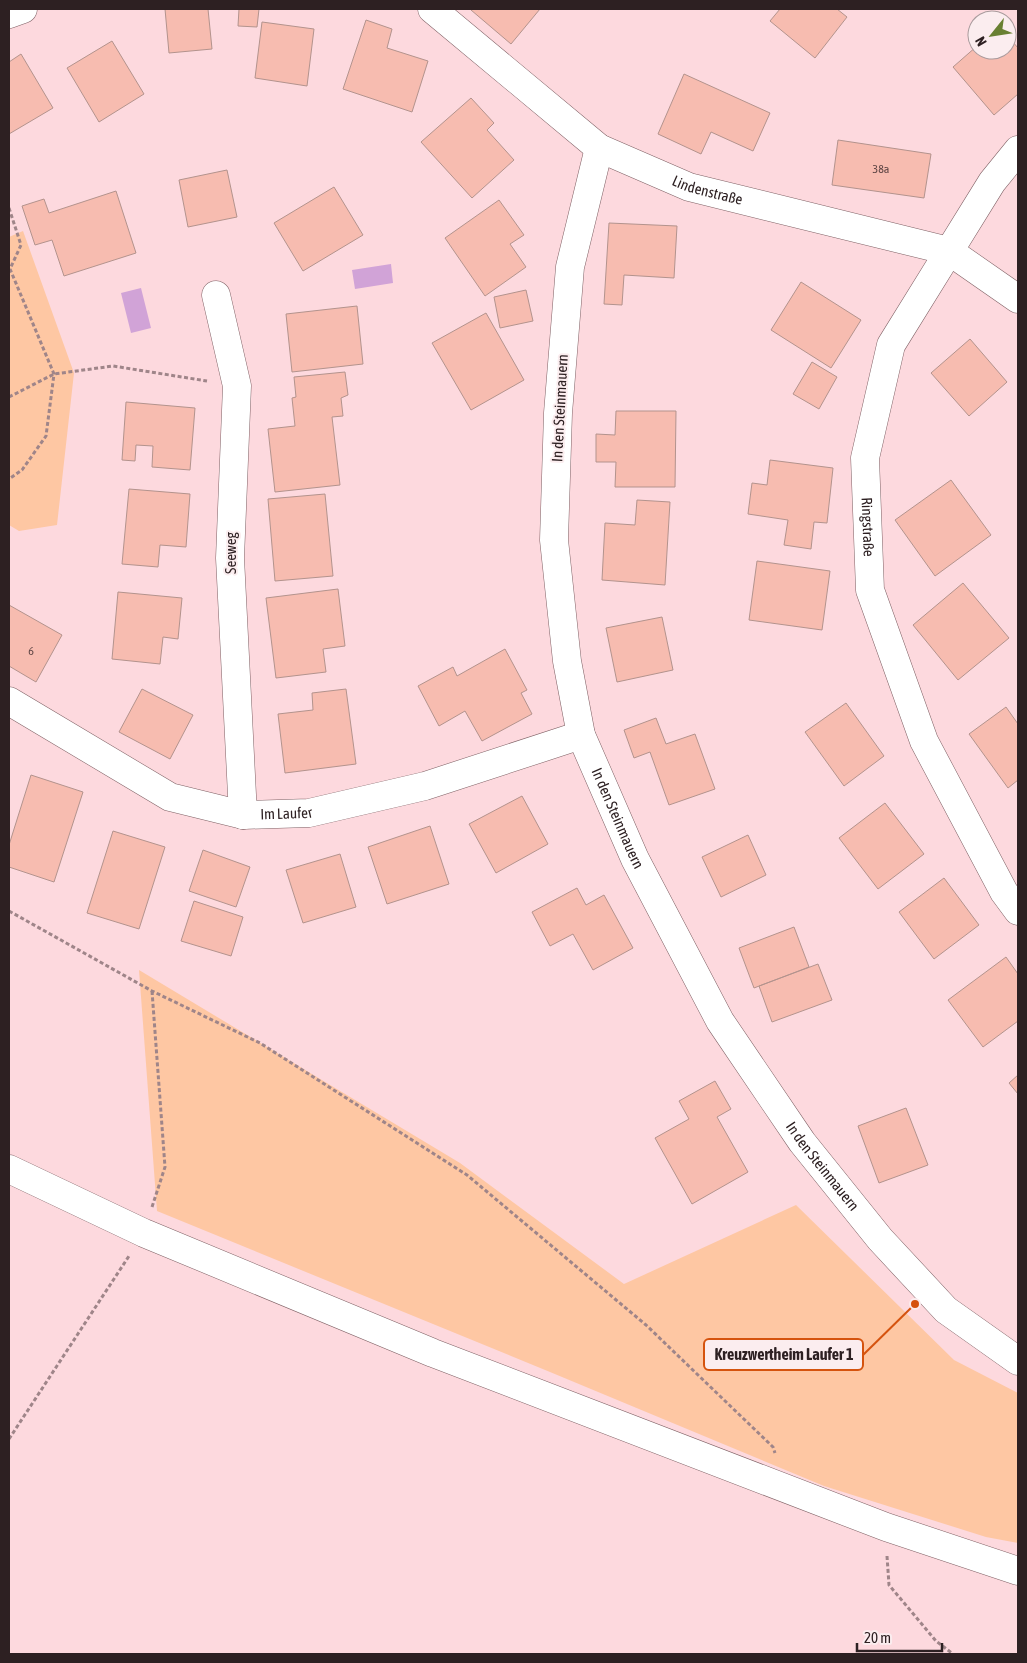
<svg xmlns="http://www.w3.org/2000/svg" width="1027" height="1663" font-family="'Asap Condensed',sans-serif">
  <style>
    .green { fill: #fec7a3 }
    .water { fill: #d1a3d7 }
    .building { fill: #f7bcb0; stroke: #b3938d }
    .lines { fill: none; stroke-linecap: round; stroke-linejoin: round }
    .minor-casing { stroke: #7f6165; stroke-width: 29 }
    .secondary-casing { stroke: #7f6165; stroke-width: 29 }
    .path { stroke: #9f8589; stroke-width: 3; stroke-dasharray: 4 2.5; stroke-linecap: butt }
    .minor { stroke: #fff; stroke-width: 28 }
    .secondary { stroke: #fff; stroke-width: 28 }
    .labels { text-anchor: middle; stroke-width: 4; stroke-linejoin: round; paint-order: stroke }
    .number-label { font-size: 12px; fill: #604746 }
    .street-label { font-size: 15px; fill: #2d2022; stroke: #fbedef }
    .leader { fill: none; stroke: #d5530e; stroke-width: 2 }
    .callout-dot { fill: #d5530e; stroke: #fbedef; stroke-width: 2 }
    .callout { fill: #fbedef; stroke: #d5530e; stroke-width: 2 }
    .callout-label { font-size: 16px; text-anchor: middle; font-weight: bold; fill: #2d2022 }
  </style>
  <rect width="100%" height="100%" fill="#fdd9de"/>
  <path class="green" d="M23,231L74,373L57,525L19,531L9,525V237Z
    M139,970L460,1163L624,1284L796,1205L954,1360L1018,1393V1543L986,1537L824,1486L550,1372L157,1211Z"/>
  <path class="water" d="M391,264L393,283L355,289L352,270Z
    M141,288L151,328L131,333L121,293Z"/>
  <path class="building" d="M165,9H208L212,49L169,53Z
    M239,9H259L257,27L238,26Z
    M472,9H540L511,44L471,10Z
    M780,9H837L847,17L815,58L770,21Z
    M366,20L392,29L387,48L428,61L412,112L343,89Z
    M262,22L314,29L307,86L255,78Z
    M1007,35L1018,48V94L994,115L953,67L977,46V50H1007Z
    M112,41L144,94L99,122L67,68Z
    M21,54L53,108L9,134V62Z
    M684,74L770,113L753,151L711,132L701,154L658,134Z
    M471,98L494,123L487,130L514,160L472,198L421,142Z
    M838,140L931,154L924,198L832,185Z
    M227,170L237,217L188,227L179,180Z
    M334,187L363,235L303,271L274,223Z
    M116,191L136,253L64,276L52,240L35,245L22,206L44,199L49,213Z
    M499,200L524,235L510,244L526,267L485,296L445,238Z
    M609,223L677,226L674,278L624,275L622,305L604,304Z
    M801,282L861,320L831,368L771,330Z
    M526,290L533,321L500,328L494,297Z
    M357,306L363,364L292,372L286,314Z
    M486,313L524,380L471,410L432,343Z
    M970,339L1007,382L969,416L931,373Z
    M812,362L837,377L819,409L793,394Z
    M345,372L348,395L341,398L343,416L332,417L340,485L275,492L268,429L295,426L292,398L296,397L294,377Z
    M126,402L195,408L190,470L152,467L153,446L136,445L135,461L122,460Z
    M616,411H676L675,487H615L616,462H596V434L615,435Z
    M770,460L833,468L827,523L814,522L811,549L784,545L788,520L748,514L752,483L767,485Z
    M951,480L991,535L935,576L895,520Z
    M129,489L190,494L186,547L160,545L158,567L122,564Z
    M325,494L333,576L275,581L268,499Z
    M637,500L670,502L665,585L602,580L605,523L635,525Z
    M757,561L830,571L822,630L749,620Z
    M963,583L1009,638L958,680L913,625Z
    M338,589L345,646L323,649L326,672L276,678L266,598Z
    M118,592L182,598L178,639L163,637L160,664L112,659Z
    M9,605L62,635L36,682L9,666Z
    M662,617L673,670L617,682L606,628Z
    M505,649L527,690L521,693L532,714L482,741L465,711L439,726L418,686L453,667L457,676Z
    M142,689L193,715L170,759L119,732Z
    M346,689L356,764L285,773L278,714L313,710L312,693Z
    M846,703L884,756L844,786L805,732Z
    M1006,707L1018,724V780L1008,788L969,734Z
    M656,718L666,744L695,734L715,789L669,805L650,752L634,758L624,730Z
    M31,775L83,792L54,882L9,867V845Z
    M522,796L548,844L496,873L469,824Z
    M885,803L924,854L878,889L839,838Z
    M430,826L449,884L387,904L368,847Z
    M113,831L165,847L139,929L87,913Z
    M748,835L766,875L721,897L702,857Z
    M203,850L250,867L236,907L189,891Z
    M340,854L356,907L303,923L286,870Z
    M944,878L979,925L934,959L899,912Z
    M577,888L586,905L604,895L633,948L593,970L573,934L550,946L532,912Z
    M194,901L243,917L231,956L181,941Z
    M794,927L809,967L754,988L739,948Z
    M1006,957L1018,974V1021L983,1047L948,1000Z
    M818,964L832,1000L772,1022L759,986Z
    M1018,1075V1094L1009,1083Z
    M715,1081L731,1109L717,1117L748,1172L692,1204L655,1138L689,1119L679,1101Z
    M906,1108L928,1165L879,1183L858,1126Z"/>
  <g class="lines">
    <g class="minor-casing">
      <g id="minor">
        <path id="s1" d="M432,9L599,148L689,187L949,251L1018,299"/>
        <path d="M9,14L23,9"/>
        <path id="s2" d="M599,148L570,267L558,413L554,540L567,661L581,735L635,859L720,1021L802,1142L880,1239L946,1310L1018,1361"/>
        <path id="s3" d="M1018,150L992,182L891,345L865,458L870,590L924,741L1004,892L1018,911"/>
        <path d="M216,295L237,386L230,558L243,815"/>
        <path id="s4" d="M9,701L170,797L243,815L309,813L425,786L581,735"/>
      </g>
    </g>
    <g class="secondary-casing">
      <path id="secondary" d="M9,1169L144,1233L433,1353L886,1527L1018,1571"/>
    </g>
    <path class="path" d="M9,208L21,245L10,269L54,374L46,436L22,470L9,479
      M9,397L54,374L113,366L207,381
      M9,911L152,991L260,1043L467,1175L646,1325L773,1447L775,1453
      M152,991L165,1167L152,1207
      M9,1439L129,1256
      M887,1556L889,1585L936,1641L953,1654"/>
    <use href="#minor" class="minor"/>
    <use href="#secondary" class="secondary"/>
  </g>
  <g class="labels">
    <g class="number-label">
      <text x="881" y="173">38a</text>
      <text x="31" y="655">6</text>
    </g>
    <g class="street-label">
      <text dy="5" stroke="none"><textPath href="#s1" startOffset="334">Lindenstraße</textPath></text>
      <text transform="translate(560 408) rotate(-87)" y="5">In den Steinmauern</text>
      <text dy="5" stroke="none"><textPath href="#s3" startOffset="418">Ringstraße</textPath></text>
      <text transform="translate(231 553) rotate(-90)" y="5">Seeweg</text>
      <text dy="5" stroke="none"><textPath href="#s4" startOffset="306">Im Laufer</textPath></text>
      <text dy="5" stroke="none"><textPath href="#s2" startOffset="684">In den Steinmauern</textPath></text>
      <text dy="5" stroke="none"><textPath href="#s2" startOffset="1089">In den Steinmauern</textPath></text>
    </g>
  </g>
  <path class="leader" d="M915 1304L863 1355"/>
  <circle class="callout-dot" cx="915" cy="1304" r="5"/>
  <rect class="callout" x="704" y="1339" width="159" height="31" rx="5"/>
  <g class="callout-label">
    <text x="784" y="1360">Kreuzwertheim Laufer 1</text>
  </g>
  <rect width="1027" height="1663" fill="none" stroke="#2d2022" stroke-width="20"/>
  <g transform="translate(992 35) rotate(240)"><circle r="24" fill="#fbedef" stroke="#a99b9d"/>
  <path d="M0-4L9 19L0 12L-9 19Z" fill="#698032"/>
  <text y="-8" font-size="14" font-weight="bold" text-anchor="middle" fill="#2d2022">N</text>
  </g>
  <path d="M857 1643v8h85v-8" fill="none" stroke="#2d2022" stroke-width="2.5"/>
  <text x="864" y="1643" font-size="15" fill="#2d2022" stroke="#fbedef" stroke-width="4" paint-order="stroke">20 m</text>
</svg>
